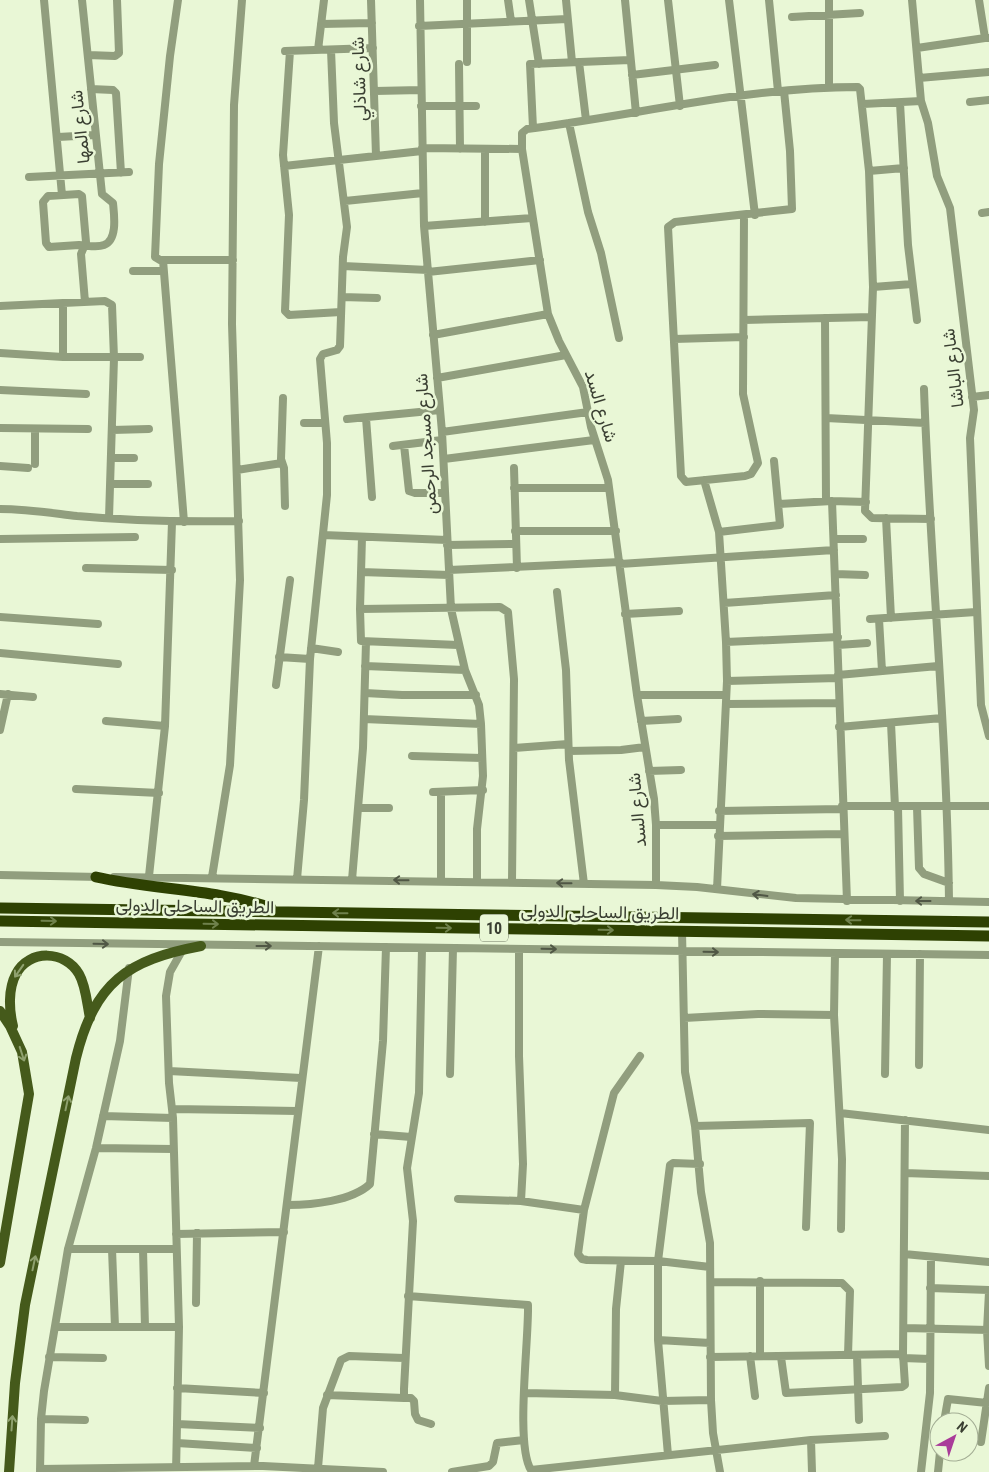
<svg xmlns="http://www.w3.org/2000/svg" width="989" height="1472" font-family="'Roboto Condensed',Vazirmatn,sans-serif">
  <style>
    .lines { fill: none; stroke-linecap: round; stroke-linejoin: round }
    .minor { stroke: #919e7e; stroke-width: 8 }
    .major { stroke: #455a1b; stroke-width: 10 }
    .highway { stroke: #2e4102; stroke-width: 11 }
    .oneway { stroke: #505745 }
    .oneway2 { stroke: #6f814c }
    .oneway3 { stroke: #8fa16f }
    .labels { text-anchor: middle; stroke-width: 5; stroke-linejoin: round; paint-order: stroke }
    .shield { fill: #e9f7d6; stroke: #6e7663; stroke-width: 1 }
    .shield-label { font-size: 16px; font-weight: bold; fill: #3a3f32 }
    .street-label { font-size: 18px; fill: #3a3f32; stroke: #e9f7d6 }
  </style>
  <rect width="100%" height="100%" fill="#e9f7d6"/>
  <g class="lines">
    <path class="minor" d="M44,0L62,195
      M82,0L102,194L113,203C114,214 118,240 104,245C96,248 87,245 79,245L49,247L46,243L43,202L48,196L79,194L82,196L86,242L81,254L85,302
      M178,0L170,56L159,164L155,257L160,260H233
      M371,0L376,156
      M420,0L424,226L442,432L451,609L465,670L479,705L481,724L483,776L477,829V882
      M467,0V62
      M508,0L511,21
      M529,0L539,64
      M566,0L572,62
      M625,0L636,113
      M668,0L680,106
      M729,0L755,215
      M769,0L778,91
      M829,0V87
      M912,0L921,101L928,123L937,176L950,208L974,410L970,438L981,705L989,736
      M979,0L985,38H989
      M792,17L860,13
      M321,24L372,23
      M419,26L567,19
      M917,48L985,38
      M318,50L324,0
      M285,51L373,48
      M290,51L283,155L289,215L285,311L289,315L341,312
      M88,55L115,56L119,53L117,0
      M579,62L586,120
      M459,64L460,149
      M632,75L715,65
      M919,78L989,72
      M91,89L113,90L116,93L121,173
      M375,91L421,90
      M970,102L989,100
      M900,103L908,245L917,320
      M863,104L921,101
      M421,106H476
      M569,123L588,212L601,253L619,338
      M533,128L530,64L630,60
      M58,137L95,135
      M422,148L522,149
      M284,166L422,151
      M869,171L904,168
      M29,177L129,172
      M345,201L423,193
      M982,213L989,212
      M744,215L743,394L758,463L751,474L745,476L686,482L681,476L668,227L675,222L792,209L790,151L784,91
      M485,222V149
      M424,226L532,218
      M163,260L184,522
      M343,266L428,270
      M133,271H163
      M428,272L540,260
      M873,287L912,284
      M342,297L377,298
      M0,306L105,301L112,305L114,358L109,518
      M825,318L826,501
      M744,320L872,317
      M433,335L548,314
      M674,339L744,337
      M0,353L63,357H140
      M63,357V303
      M437,378L566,355
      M924,389C930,560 947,730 949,901
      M0,390L86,394
      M972,397L989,395
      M283,398L281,459L284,468L285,506
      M366,418L372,497
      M826,418L925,423
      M347,419L440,410
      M304,423H325
      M0,428L88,429
      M112,430L149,429
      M442,432L588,412
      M404,445L409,491L415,493H445
      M393,446L442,440
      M111,458H134
      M444,459L594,440
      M35,464V429
      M0,466L28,468
      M514,468L517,568
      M237,470L282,463
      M704,480L719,532L726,642L727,681L717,889
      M110,484H148
      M514,488H609
      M832,501L847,901
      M779,504L832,501L866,502
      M0,509C26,509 51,513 77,516C131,521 185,522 239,521
      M886,518L891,618
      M515,531H616
      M719,532L780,525L774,461
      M323,535L447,540
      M362,537L360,609L361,641L458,645
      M0,539L135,537
      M834,539H863
      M447,545L516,544
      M620,564L834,550
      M86,568L172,570
      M449,570L620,562
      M361,572L449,575
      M835,574L865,575
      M557,592L566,670L569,760L584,884
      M724,603L836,595
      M360,609L500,607L508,612L514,679L512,882
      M625,614L679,611
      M0,617L98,624
      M870,619L976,612
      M879,619L882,671
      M726,642L838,637
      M838,645L867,643
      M311,648L338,652
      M0,653L118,664
      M279,657L310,659
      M365,666L465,670
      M838,675L938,666
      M727,681L838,678
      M276,685L290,580
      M365,693L402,695H476
      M0,694L33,697
      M637,695H726
      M726,704L839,703
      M364,719L481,724
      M106,721L165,726
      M641,721L678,719
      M891,723L895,807
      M839,727L942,718
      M0,730L8,694
      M514,748L568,744
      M569,751L621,750L645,747
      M412,756L482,758
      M649,771L681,770
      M76,789L159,793
      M433,792L483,790
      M441,792V881
      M842,806H989
      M898,807L900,901
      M917,807L919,868L924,874L949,883
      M359,808H389
      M719,811L842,809
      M656,825H719
      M718,836L843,834
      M0,875L100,877
      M149,876L165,726L172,522
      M114,877L656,885L697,887L796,898L989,902
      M212,877L230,765L240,580L232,324L234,105L242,0
      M297,879L304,800L310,659L327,495V443L320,359L323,354L337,350L340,346L343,257L347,227L334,123L331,50
      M352,880L363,748L366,642
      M656,885V825L654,799L637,695L608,480L591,427L583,387L559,341L548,314L522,149V133L527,129C637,115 747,87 858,87L860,89L869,171L873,287L865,511L872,518L931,519
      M682,931L685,1072L695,1126L701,1192L710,1243L711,1400L713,1433L720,1472
      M0,942L989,955
      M422,948L419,1093L407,1168L413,1221L404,1389V1398H411L414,1401L415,1414L418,1420L431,1424
      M519,949V1056L523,1164L521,1201
      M835,953L834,1015L842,1159L841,1229
      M684,1018L758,1014L834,1015
      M640,1056L614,1093L584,1210L578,1254L582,1259L587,1260L658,1261L710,1267
      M919,1065L920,954
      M169,1071L301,1078
      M450,1074L453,948
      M885,1074L887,954
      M172,1109L297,1111
      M840,1113L989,1130
      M103,1116L173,1118
      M695,1126L810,1123L806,1227
      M374,1134L411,1137
      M96,1148L173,1149
      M905,1173L989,1176
      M458,1199L521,1201L584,1210
      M288,1205C312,1205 352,1201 370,1184L383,1041L386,947
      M176,1234L284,1232
      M68,1249H176
      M143,1249L145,1327
      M904,1254L989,1262
      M711,1282L842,1283L850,1291L848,1355
      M930,1288L989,1290
      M989,1292L987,1330L989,1366
      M408,1296L528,1305C529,1340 515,1445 531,1470L811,1440L885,1436
      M196,1303L197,1233
      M55,1327H115L112,1249
      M115,1327H179
      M904,1328L989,1330
      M658,1340L710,1343
      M857,1355L859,1420
      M750,1356L755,1396
      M760,1356V1281
      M49,1357L103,1358
      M710,1357L903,1354
      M781,1357L786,1393L902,1387L905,1385L903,1354L905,1120
      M903,1358L930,1359
      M177,1388L264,1393
      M525,1393L615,1395L662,1401L711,1400
      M327,1395L404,1398
      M615,1395L616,1309L621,1261
      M41,1419L85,1420
      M944,1422L948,1399L987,1403
      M177,1424L260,1428
      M811,1440L812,1472
      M981,1442L989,1388
      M177,1443L257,1448
      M668,1455L658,1340V1261L670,1165L673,1163L700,1164
      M254,1466L319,946
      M318,1468L323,1408L341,1360L349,1356L404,1358
      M40,1469L263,1466L383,1472
      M40,1472L41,1419L44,1391L63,1279L68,1249L96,1148L120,1041L129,968
      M176,1472L179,1327L173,1118L169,1083L166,996L170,972L183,949
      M452,1472L489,1466L493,1462L497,1443L524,1440
      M921,1472L930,1393L931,1257
      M938,1472L940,1452"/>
    <path class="major" d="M0,1011L10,1026L22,1052L29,1094L0,1263
      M13,1026C9,1010 8,989 16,974C29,949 65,950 79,974C86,986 87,1004 90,1018
      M9,1472L15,1383L25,1305L76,1058C95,982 127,960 201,946"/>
    <path class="highway" d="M96,877C153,890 216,889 271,908
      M0,908L989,922
      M0,921L989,936"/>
  </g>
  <defs><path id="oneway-shaft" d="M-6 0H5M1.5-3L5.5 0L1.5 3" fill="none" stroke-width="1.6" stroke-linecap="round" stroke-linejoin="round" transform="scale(1.25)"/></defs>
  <g class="oneway">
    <use href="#oneway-shaft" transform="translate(401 880) rotate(-179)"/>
    <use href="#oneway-shaft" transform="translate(564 883) rotate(-179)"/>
    <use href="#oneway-shaft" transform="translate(760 895) rotate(-173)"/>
    <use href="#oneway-shaft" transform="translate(923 901) rotate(-180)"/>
    <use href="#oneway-shaft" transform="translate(101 944) rotate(1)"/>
    <use href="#oneway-shaft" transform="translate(264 946)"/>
    <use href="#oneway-shaft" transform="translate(549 949) rotate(1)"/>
    <use href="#oneway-shaft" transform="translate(711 952) rotate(1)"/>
  </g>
  <g class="oneway2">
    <use href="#oneway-shaft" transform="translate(340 913) rotate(-179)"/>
    <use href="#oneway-shaft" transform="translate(853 920) rotate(-179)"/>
    <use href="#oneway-shaft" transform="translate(49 921) rotate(1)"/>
    <use href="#oneway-shaft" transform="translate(211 924) rotate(1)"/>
    <use href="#oneway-shaft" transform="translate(444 928) rotate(1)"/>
    <use href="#oneway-shaft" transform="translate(606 930) rotate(1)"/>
  </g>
  <g class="oneway3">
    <use href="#oneway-shaft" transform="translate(19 971) rotate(125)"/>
    <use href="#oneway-shaft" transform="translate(22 1054) rotate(72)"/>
    <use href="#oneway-shaft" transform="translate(67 1103) rotate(-78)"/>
    <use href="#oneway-shaft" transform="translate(34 1263) rotate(-78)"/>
    <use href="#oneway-shaft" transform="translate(12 1423) rotate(-86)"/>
  </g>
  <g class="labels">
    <rect class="shield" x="480" y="914.5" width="28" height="27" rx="4"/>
    <g class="shield-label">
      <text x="494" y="934">10</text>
    </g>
    <g class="street-label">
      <text transform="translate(359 79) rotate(-92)" y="6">شارع شاذلي</text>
      <text transform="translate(80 127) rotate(-96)" y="6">شارع المها</text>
      <text transform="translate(953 368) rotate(-97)" y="6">شارع الباشا</text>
      <text transform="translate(601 406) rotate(73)" y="6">شارع السد</text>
      <text transform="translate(426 444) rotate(-94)" y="6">شارع مسجد الرحمن</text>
      <text transform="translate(637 810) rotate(-95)" y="6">شارع السد</text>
      <text transform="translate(195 906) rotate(1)" y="6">الطريق الساحلى الدولى</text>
      <text transform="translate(600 912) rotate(1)" y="6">الطريق الساحلى الدولى</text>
    </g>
  </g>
  <g transform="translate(954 1437) rotate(40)"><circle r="24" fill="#e9f7d6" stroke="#a3ad94"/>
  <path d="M0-4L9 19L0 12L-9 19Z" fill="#a93b99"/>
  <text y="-8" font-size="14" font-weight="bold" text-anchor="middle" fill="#3a3f32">N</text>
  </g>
</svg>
